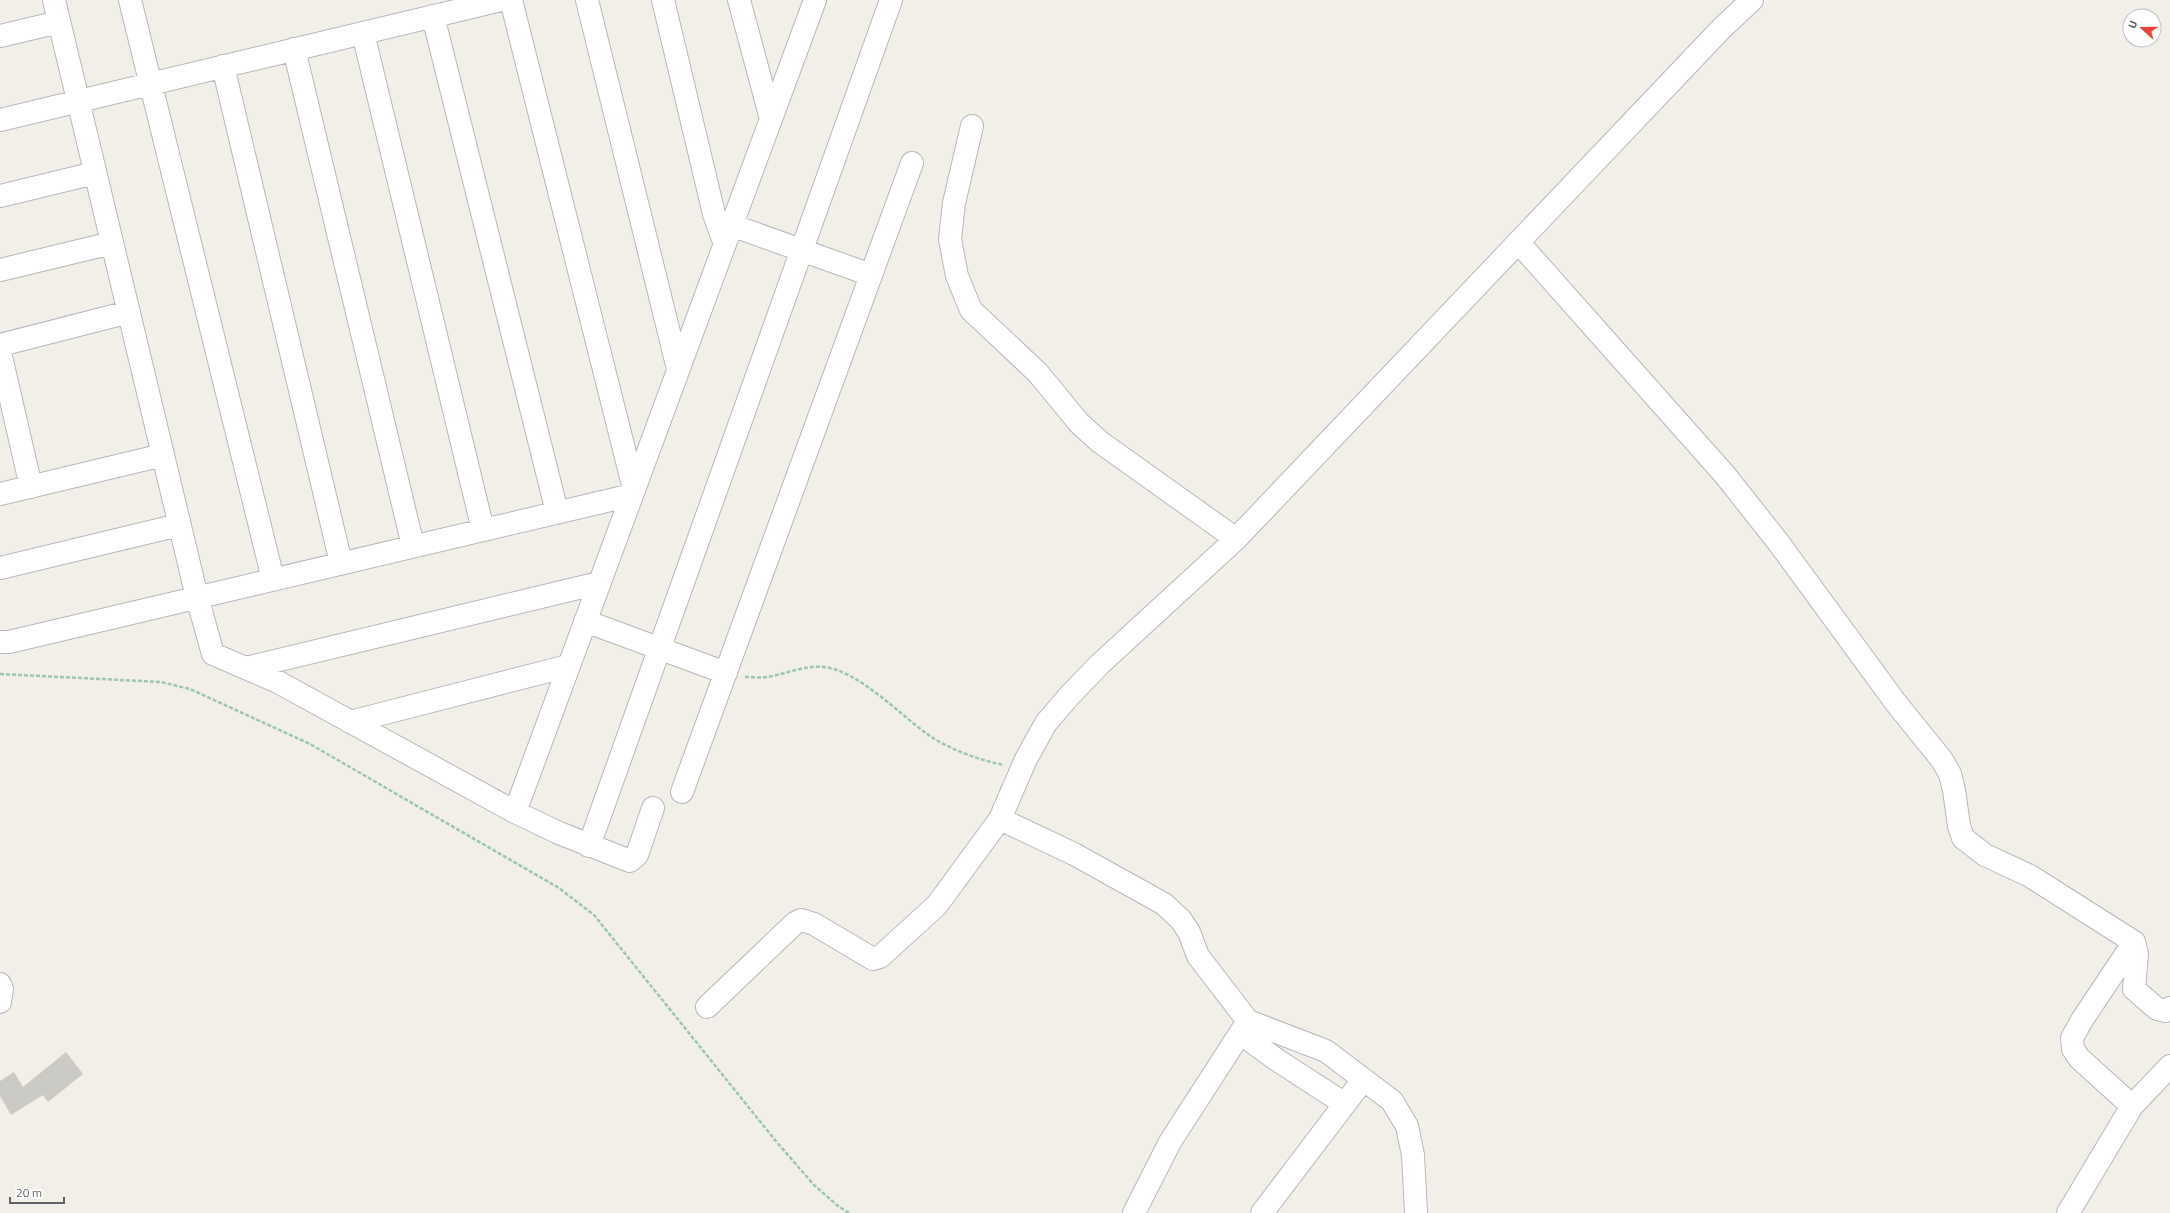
<svg xmlns="http://www.w3.org/2000/svg" width="2170" height="1213" font-family="'Titillium Web',sans-serif">
  <style>
    .building { fill: #cccac5 }
    .lines { fill: none; stroke-linecap: round; stroke-linejoin: round }
    .minor-casing { stroke: #b5b8bc; stroke-width: 24 }
    .path { stroke: #9cc7a9; stroke-width: 2.5; stroke-dasharray: 4 2; stroke-linecap: butt }
    .minor { stroke: #fff; stroke-width: 22 }
  </style>
  <rect width="100%" height="100%" fill="#f1efe8"/>
  <path class="building" d="M66,1052L83,1074L48,1102L43,1095L11,1115L0,1096V1081L14,1072L23,1087Z"/>
  <g class="lines">
    <g class="minor-casing">
      <path id="minor" d="M54,0L197,597L213,654L278,682L515,812L559,833L630,861L637,855L653,808
        M130,0L273,579
        M511,0L634,489
        M587,0L678,369
        M663,0L714,214L724,242
        M739,0L771,119
        M433,16L557,512
        M363,33L483,530
        M0,36L59,22
        M294,49L413,546
        M223,66L341,563
        M0,120L501,0
        M972,126L954,203L950,239L957,276L971,310L1038,373L1079,423L1100,442L1236,539
        M0,196L95,173
        M731,225L871,275
        M1519,243L1725,475L1778,542L1896,703L1942,760L1950,774L1954,790L1959,826L1963,838L1985,855L2030,876L2134,942L2137,954L2134,989L2157,1009L2166,1011L2170,1008
        M0,270L112,243
        M0,345L129,312
        M0,352L31,487
        M0,494L163,455
        M0,568L179,525
        M585,621L726,673
        M0,642H9L632,495
        M246,668L599,583
        M350,722L568,666
        M682,792L912,163
        M515,812L815,0
        M1000,819L1074,854L1164,904L1181,920L1189,932L1198,956L1248,1021L1326,1051L1392,1101L1407,1126L1413,1155L1416,1213
        M589,846L891,0
        M0,984L2,989L0,1002
        M707,1007L795,923L801,920L814,924L873,959L880,957L937,905L1000,819L1026,759L1046,723L1070,695L1100,664L1236,539L1722,28L1752,0
        M1240,1033L1277,1060L1345,1104
        M2132,1106L2079,1058L2073,1049L2072,1038L2082,1020L2134,942
        M1134,1213L1170,1142L1248,1021
        M1262,1213L1363,1080
        M2068,1213L2132,1106L2170,1066"/>
    </g>
    <path class="path" d="M0,674L161,682L190,689L310,744L559,888L594,915L775,1140L814,1185L838,1206L849,1213
      M745,677C752,677 760,678 767,677C786,674 804,665 824,667C859,671 900,715 930,736C951,750 979,760 1004,765"/>
    <use href="#minor" class="minor"/>
  </g>
  <g transform="translate(2142 28) rotate(291)"><circle r="19" fill="#ffffff" stroke="#bfc1c3"/>
  <path d="M0-3L7 15L0 10L-7 15Z" fill="#ea4335"/>
  <text y="-6" font-size="11" font-weight="bold" text-anchor="middle" fill="#5f6368">U</text>
  </g>
  <path d="M10 1197v6h54v-6" fill="none" stroke="#5f6368" stroke-width="2"/>
  <text x="16" y="1197" font-size="12" fill="#5f6368" stroke="#ffffff" stroke-width="3" paint-order="stroke">20 m</text>
</svg>
